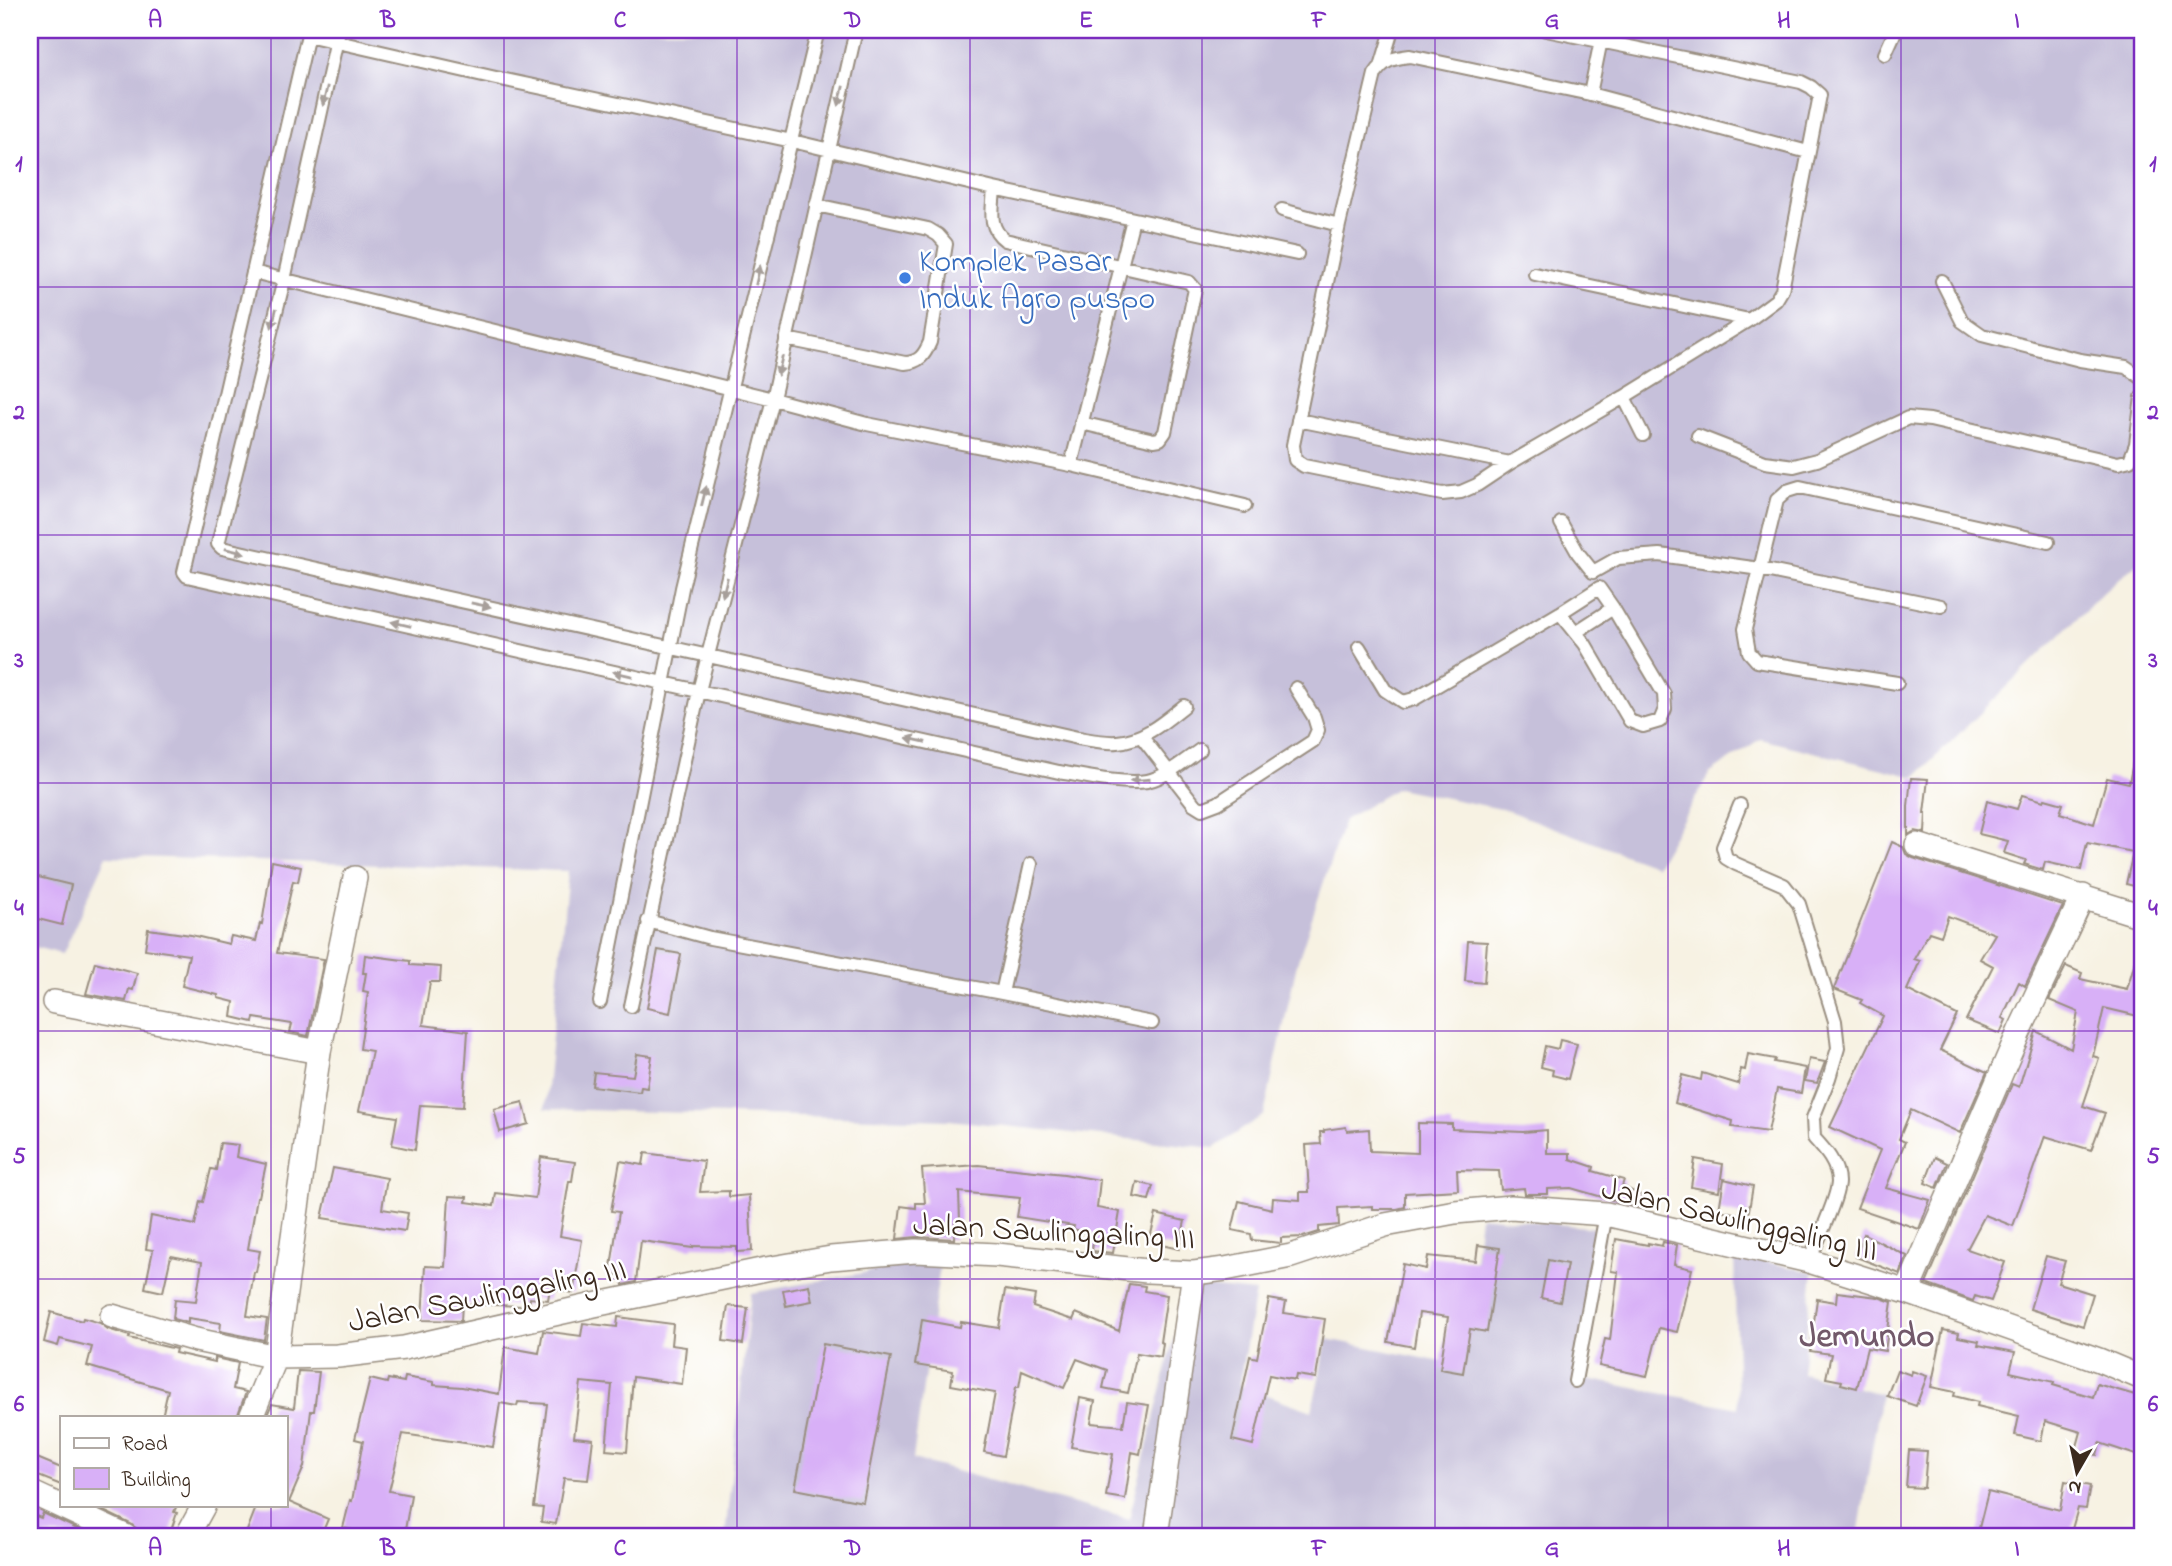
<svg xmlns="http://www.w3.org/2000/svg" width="2172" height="1566" font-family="'Indie Flower',sans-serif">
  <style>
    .industrial { fill: #c6c0da }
    .building { fill: #d8b0f7 }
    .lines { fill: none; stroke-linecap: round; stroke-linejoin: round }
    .lane-casing { stroke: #998e80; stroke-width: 16 }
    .street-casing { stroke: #998e80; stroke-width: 26 }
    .lane { stroke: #fff; stroke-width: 12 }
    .street { stroke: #fff; stroke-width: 23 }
    .oneway { fill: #a79f9a }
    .grid { fill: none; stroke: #7b2cbf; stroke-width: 2; stroke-opacity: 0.55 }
    .shop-dot { fill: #3f7fe0; stroke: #fff; stroke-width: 2.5 }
    .labels { text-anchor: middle; stroke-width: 5; stroke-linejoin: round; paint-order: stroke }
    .shop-label { font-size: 32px; fill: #366cbe; stroke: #fff; text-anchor: start }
    .street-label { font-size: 32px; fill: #3b2a1e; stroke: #fff }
    .quarter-label { font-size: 35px; font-weight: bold; fill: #72596a; stroke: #fff }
    .neatline { fill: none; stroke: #7b2cbf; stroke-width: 2.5 }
    .grid-label { font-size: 23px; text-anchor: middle; font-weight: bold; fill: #7b2cbf }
  </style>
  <rect width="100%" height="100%" fill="#fff"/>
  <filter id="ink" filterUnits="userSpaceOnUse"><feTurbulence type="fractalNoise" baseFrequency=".0143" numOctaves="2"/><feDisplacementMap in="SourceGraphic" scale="14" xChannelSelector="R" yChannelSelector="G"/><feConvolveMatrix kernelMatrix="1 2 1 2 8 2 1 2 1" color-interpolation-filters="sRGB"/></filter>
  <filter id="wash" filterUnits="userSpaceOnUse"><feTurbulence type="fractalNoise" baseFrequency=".00686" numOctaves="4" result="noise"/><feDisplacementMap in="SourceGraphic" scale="28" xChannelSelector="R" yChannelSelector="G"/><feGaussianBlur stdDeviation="1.57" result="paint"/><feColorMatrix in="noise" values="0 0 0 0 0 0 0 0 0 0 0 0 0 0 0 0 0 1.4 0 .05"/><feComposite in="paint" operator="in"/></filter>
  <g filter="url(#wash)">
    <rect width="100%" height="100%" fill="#f7f2e3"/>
    <path class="industrial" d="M30,30H2142V559L2105,591L1915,777L1760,739L1709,774L1656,866L1506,810L1397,788L1344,820L1297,964L1264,1115L1214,1148L949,1120L545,1109L568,871L107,856L62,954L30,946Z
      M1480,1216L1605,1229L1582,1378L1738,1408L1734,1255L1813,1272L1802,1373L1881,1394L1858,1536H725L751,1293L941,1259L913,1459L1129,1519L1187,1285L1255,1292L1239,1385L1312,1411L1327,1339L1463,1366Z"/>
    <g id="blocks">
      <path class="building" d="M2135,751L2142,752V888L2126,884L2133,852L2087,843L2081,870L2045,862L2043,870L2024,864L2026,860L2004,853L2008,841L1979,834L1987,801L2017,809L2022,795L2044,801L2045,799L2063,804L2060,813L2094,824L2107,778L2129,783Z
        M1911,778L1928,779L1924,813H1926L1925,833L1915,831L1908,835V806Z
        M1892,842L1903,847L1906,854L1913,858L2063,906L2025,986L2019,982L2002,1018L2006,1020L2000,1034L1966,1020L1993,966L1980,959L1995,934L1948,916L1941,936L1929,932L1914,959L1920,961L1907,990L1957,1015L1940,1050L1987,1072L1960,1133L1911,1110L1899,1139L1905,1142L1886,1188L1930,1200L1919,1229L1857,1208L1880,1150L1830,1127L1883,1016L1860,1003L1862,1000L1834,989Z
        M272,861L301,867L298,882L293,881L277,953L324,959L308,1036L290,1032L292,1024L254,1018L253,1022L232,1017L234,1002L218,998V995L182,986L189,955L145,949L148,929L191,935L229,944L231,936L256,941L260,923L262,924Z
        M30,875L71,885L62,925L30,917Z
        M1468,941L1487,942L1484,983L1465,981Z
        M658,950L681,954L670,1013L647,1008Z
        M2138,951L2142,952V998L2138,1016L2104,1008L2093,1056L2099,1058L2083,1106L2105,1113L2091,1150L2045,1136L2013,1226L1985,1215L1967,1249L2005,1262L1991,1301L1975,1296L1973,1301L1926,1284L2012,1084L2019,1087L2036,1031L2071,1049L2078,1012L2049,1000L2066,966L2082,973L2080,979L2127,989Z
        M365,955L410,961V965L441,967L440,982H430L423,1025L468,1031L463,1107L420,1105L415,1150L392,1145L397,1117L359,1111L372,1051L360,1049L368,992L363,991L366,973H363Z
        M95,962L137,973L133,990L129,989L126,1001L86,994Z
        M1560,1040L1577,1044L1568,1079L1552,1075L1553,1070L1541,1067L1545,1046L1558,1049Z
        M637,1054L652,1056L647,1088L641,1087L640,1092L592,1086L594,1072L633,1076Z
        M1748,1054L1775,1059L1774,1062L1805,1068L1801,1093L1777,1089L1768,1132L1732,1127L1733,1121L1675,1103L1682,1075L1701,1080L1702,1073L1738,1084L1741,1069L1745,1070Z
        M1809,1059L1825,1062L1817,1083L1805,1081Z
        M523,1102L529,1124L500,1132L494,1109Z
        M1418,1123L1452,1124V1129L1523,1132L1547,1130V1153H1570V1159L1594,1167L1593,1171L1624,1180L1622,1186L1642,1196L1637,1207L1571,1188L1548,1189V1194H1525L1524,1188L1501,1190L1499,1171L1457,1170L1458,1190L1405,1193V1207L1397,1209H1372V1206L1338,1208L1339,1225L1319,1227V1232L1303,1237L1281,1238V1243L1252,1240L1251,1234L1232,1230L1239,1201L1272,1209L1273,1198L1300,1200V1192H1309L1306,1145L1321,1144L1320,1132H1324V1130L1346,1127L1347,1131L1369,1129L1370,1151L1418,1153Z
        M220,1143L238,1145L236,1157L266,1164L259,1197H257L248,1249L260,1251L256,1272H254L247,1316L267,1319L264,1340L220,1331L221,1323L188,1318V1323L173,1319L175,1299L196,1301L202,1262L171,1256L163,1292L145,1288L153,1250L146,1249L151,1216L195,1225L200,1201L203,1202L211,1169L216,1170Z
        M645,1153L704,1161L700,1192L729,1191V1197L749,1195L752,1251L737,1252V1247L693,1246V1248L641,1241L636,1282L623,1285L621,1275L610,1274L619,1212L611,1211L620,1161L643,1165Z
        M541,1157L575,1162L572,1181H569L560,1236L582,1240L573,1293L550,1288L548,1300L530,1298L529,1305L525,1306L462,1304L461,1321L422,1320L425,1266L445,1267L449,1196L467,1197L466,1202L494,1206L496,1193L535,1198Z
        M1935,1157L1947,1163L1937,1188L1925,1183Z
        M1695,1159L1723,1164L1719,1192L1691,1187Z
        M978,1165L1064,1174L1100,1180L1097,1208L1120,1212L1113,1253L1092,1251L1094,1234L1073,1229L1074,1226L1017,1217L1020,1198L959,1192L960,1221L955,1222L954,1239L917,1237L897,1239L901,1206L916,1208V1203H925L922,1169Z
        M333,1168L387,1178L382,1209L408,1213L405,1231L322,1218Z
        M1724,1179L1753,1186L1748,1216L1719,1210Z
        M1137,1182L1153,1186L1149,1200L1134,1197Z
        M1156,1214L1185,1221L1179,1249L1149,1242Z
        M1864,1234L1907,1256L1900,1274L1856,1257Z
        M1616,1239L1648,1245V1243L1662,1246L1663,1242L1677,1245L1674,1265L1692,1269L1677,1332L1659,1328L1647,1376L1599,1366L1605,1339L1610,1340L1618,1272L1611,1271Z
        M1478,1245L1500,1248L1487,1332L1470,1329L1463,1373L1440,1369L1448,1317L1419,1313L1414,1347L1388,1342L1403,1264L1426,1269L1428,1256L1476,1261Z
        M2046,1256L2065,1261L2058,1283L2093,1294L2083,1326L2030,1309Z
        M1548,1260L1567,1264L1560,1302L1541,1298Z
        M1129,1284L1145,1286L1144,1291L1167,1295L1160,1342L1163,1343L1161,1357L1137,1353L1128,1393L1103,1388L1107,1370L1077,1359L1064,1388L1022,1370L1019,1387H1016L1003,1456L984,1452L995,1393L951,1385L953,1371L915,1365L922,1320L960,1327L961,1322L999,1328L1005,1290L1035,1295L1033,1307L1073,1320L1076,1313L1119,1331Z
        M809,1285L812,1301L786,1306L783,1290Z
        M1837,1292L1878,1297L1892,1302L1885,1351L1867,1348L1857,1388L1841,1384L1842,1381L1826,1378L1831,1354L1810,1351L1817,1299L1836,1302Z
        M1269,1299L1286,1302L1284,1313L1325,1319L1316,1378L1296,1375L1295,1380L1269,1375L1253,1445L1232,1440L1250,1356L1257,1358Z
        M728,1306L748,1308L743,1344L723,1341Z
        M51,1312L82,1321L83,1318L100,1323L108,1329L130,1336L129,1338L176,1349L175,1353L215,1362V1358L238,1363L233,1389L246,1392L237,1417H162L168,1390L87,1366L92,1347L60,1339L58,1346L44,1342Z
        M618,1317L673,1324L671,1345L686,1347L682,1384L633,1377L627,1452L606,1450L612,1385L581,1382L574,1437L593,1439L588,1480L564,1478L556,1524L541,1522L543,1508L534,1507L547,1404L518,1402L517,1406L500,1403L493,1447L403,1434L389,1491L411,1495L404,1536H363V1532L343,1528L350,1500L352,1501L363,1441L355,1439L370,1379L387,1383L388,1379L404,1382L405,1377L434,1382V1385L462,1387L499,1394L505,1347L539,1353L543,1331L581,1336L583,1323L617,1327Z
        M1943,1330L1959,1333L1958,1337L1979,1341L1978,1345L2015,1352L2010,1372L2054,1382L2053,1385L2093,1397L2097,1384L2142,1397V1457L2100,1443L2097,1455L2076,1450L2081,1432L2045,1421L2041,1441L2015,1435L2019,1416L1977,1406L1978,1402L1954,1396L1955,1392L1931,1387Z
        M823,1344L891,1357L863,1502L795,1489Z
        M1897,1370L1911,1375L1912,1371L1927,1376L1916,1406L1887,1396Z
        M298,1371L319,1372L314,1411H311L304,1467L289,1502L328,1519L321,1536H245L257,1505H285V1417H266L272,1404L294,1408Z
        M1080,1398L1095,1401L1091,1423L1123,1426L1127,1402L1149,1405L1140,1454L1132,1452L1125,1499L1106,1496L1113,1454L1071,1447Z
        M1909,1450L1927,1451L1924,1488L1906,1487Z
        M37,1458L61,1468V1485L31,1473Z
        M2065,1481L2090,1486L2086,1509L2078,1508L2070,1536H1977L1988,1492L2060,1510Z
        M91,1505H177L174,1512L177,1513L169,1536H139L137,1529L131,1524Z
        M43,1513L92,1536H30V1514L41,1518Z"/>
    </g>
  </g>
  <g filter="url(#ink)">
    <use href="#blocks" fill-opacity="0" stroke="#998e80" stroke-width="2"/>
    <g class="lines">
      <g class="lane-casing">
        <path id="lane" d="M309,30L184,572L187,576L1059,772C1083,776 1123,785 1147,781C1166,777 1184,761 1200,750
          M339,30L284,280L218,544L222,548L1078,738C1091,740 1104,743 1117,742C1144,740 1164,722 1184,706
          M1546,30L1801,82L1811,87L1820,95L1782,290L1776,300L1749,320L1624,397L1510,463L1477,485L1461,492L1442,494L1304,466L1295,460L1293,445L1339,225L1375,74C1384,60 1393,58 1410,56L1590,94L1808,152
          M307,35L496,78L792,141L994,189L1297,254
          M1885,54L1894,34
          M1382,63L1392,30
          M1590,94L1603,30
          M994,189C993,209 987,227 1005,240L1189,282L1195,289L1165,432L1160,439L1154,440L1081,423
          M1282,210L1339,225
          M253,272L773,399L867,424L1071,465L1245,506
          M1535,274L1749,320
          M1942,281L1962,321L1982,335L2080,360L2126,367L2142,378
          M786,339L905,363C919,362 924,356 930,342L946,244L938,235L928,229L816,205
          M1624,397L1643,435
          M1298,420L1510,463
          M1698,436L1765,462L1794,466L1817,460L1908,418L1930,420L2118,463L2130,460L2136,444L2142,397
          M1071,465L1133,219
          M1561,523L1578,553L1593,572L1618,558L1660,555L1760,569L1777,500L1787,491L1800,487L2048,542
          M1576,632L1613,608
          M1359,647L1385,690L1403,702L1414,699L1560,613L1599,588L1613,608L1664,694L1665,709L1660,721L1643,726L1630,721L1585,644L1560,613
          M1897,683L1757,661L1749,652L1745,629L1760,569L1941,606
          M1141,736L1194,804L1202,809L1218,803L1313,741L1318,730L1314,717L1296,688
          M1740,805L1723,847L1726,858L1736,864L1784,885L1799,904L1835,1021L1838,1048L1829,1078L1813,1118L1814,1138C1825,1150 1838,1164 1838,1182C1838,1198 1816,1244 1809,1261
          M648,921L710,938L1002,993L1031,864
          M1002,993L1152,1023
          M600,1002L682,588L818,30
          M631,1006L699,691L773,399L856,30
          M1575,1381L1606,1214"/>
      </g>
      <g class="street-casing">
        <path id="street" d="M1917,845L2142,916
          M54,1002L319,1052
          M1907,1292L2019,1032L2083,896
          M112,1316L196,1340L276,1357L338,1356L404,1348L594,1305L766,1269L831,1258L916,1251L997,1255L1147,1271L1194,1273L1225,1269L1291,1256L1385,1225L1455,1212L1511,1207L1606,1214L1809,1261L1907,1292L2099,1360L2142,1378
          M251,1417L276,1357L319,1052L355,878
          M30,1492L125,1536
          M187,1536L204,1505
          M1156,1536L1194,1273"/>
      </g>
      <use href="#lane" class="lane"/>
      <use href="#street" class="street"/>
    </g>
    <defs><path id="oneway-solid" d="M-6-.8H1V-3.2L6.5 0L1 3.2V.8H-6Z" transform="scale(1.75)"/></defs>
    <g class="oneway">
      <use href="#oneway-solid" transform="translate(325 96) rotate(103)"/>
      <use href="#oneway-solid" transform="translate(841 96) rotate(103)"/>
      <use href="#oneway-solid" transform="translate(758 275) rotate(-77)"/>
      <use href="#oneway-solid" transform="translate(274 318) rotate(104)"/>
      <use href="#oneway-solid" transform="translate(780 366) rotate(103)"/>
      <use href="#oneway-solid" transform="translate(704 496) rotate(-76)"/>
      <use href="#oneway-solid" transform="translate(235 551) rotate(13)"/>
      <use href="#oneway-solid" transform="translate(725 587) rotate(104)"/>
      <use href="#oneway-solid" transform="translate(481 605) rotate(12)"/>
      <use href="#oneway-solid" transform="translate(401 624) rotate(-167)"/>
      <use href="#oneway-solid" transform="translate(623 674) rotate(-167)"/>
      <use href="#oneway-solid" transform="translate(916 740) rotate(-167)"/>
      <use href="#oneway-solid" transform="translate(1140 780) rotate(176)"/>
    </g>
  </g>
  <path class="grid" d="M271,30V1417M504,30V1536M737,30V1536M970,30V1536M1202,30V1536M1435,30V1536M1668,30V1536M1901,30V1536M30,287H2142M30,535H2142M30,783H2142M30,1031H2142M30,1279H2142M271,1505V1536"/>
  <circle class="shop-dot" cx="905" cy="278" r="7"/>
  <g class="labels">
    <g class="shop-label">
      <text x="919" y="271">Komplek Pasar<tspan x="919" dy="37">Induk Agro puspo</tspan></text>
    </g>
    <g class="street-label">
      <text transform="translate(1740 1218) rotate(13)" y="11">Jalan Sawlinggaling III</text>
      <text transform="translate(1054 1230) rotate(3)" y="11">Jalan Sawlinggaling III</text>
      <text transform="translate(487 1294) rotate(-11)" y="11">Jalan Sawlinggaling III</text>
    </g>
    <g class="quarter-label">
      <text x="1867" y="1346">Jemundo</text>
    </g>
  </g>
  <rect width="2172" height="1566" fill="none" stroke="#fff" stroke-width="77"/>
  <rect x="60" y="1416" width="228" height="91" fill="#ffffff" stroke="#b1aaa5" stroke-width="2"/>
  <rect x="74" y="1438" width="35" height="10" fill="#ffffff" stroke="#b1aaa5" stroke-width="2"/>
  <text x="122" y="1450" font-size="21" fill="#3b2a1e">Road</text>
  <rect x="74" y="1468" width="35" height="21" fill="#d8b0f7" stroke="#b1aaa5" stroke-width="2"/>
  <text x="122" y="1486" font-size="21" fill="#3b2a1e">Building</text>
  <g transform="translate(2077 1472) rotate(189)" stroke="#ffffff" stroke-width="5" paint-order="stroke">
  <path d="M0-5L12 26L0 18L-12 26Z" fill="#3b2a1e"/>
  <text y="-10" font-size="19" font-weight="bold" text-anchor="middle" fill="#3b2a1e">N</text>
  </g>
  <rect x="38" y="38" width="2096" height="1490" class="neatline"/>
  <g class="grid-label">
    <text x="155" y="27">A</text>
    <text x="388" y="27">B</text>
    <text x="620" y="27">C</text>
    <text x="853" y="27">D</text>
    <text x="1086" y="27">E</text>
    <text x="1319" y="27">F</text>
    <text x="1552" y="27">G</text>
    <text x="1784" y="27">H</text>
    <text x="2017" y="27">I</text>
    <text x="19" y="171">1</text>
    <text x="2153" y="171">1</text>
    <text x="19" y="419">2</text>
    <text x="2153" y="419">2</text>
    <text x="19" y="667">3</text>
    <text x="2153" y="667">3</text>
    <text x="19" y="915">4</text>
    <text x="2153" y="915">4</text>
    <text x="19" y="1163">5</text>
    <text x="2153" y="1163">5</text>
    <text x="19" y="1411">6</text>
    <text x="2153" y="1411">6</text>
    <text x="155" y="1555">A</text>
    <text x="388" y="1555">B</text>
    <text x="620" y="1555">C</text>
    <text x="853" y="1555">D</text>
    <text x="1086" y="1555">E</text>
    <text x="1319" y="1555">F</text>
    <text x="1552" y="1555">G</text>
    <text x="1784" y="1555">H</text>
    <text x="2017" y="1555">I</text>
  </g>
</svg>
